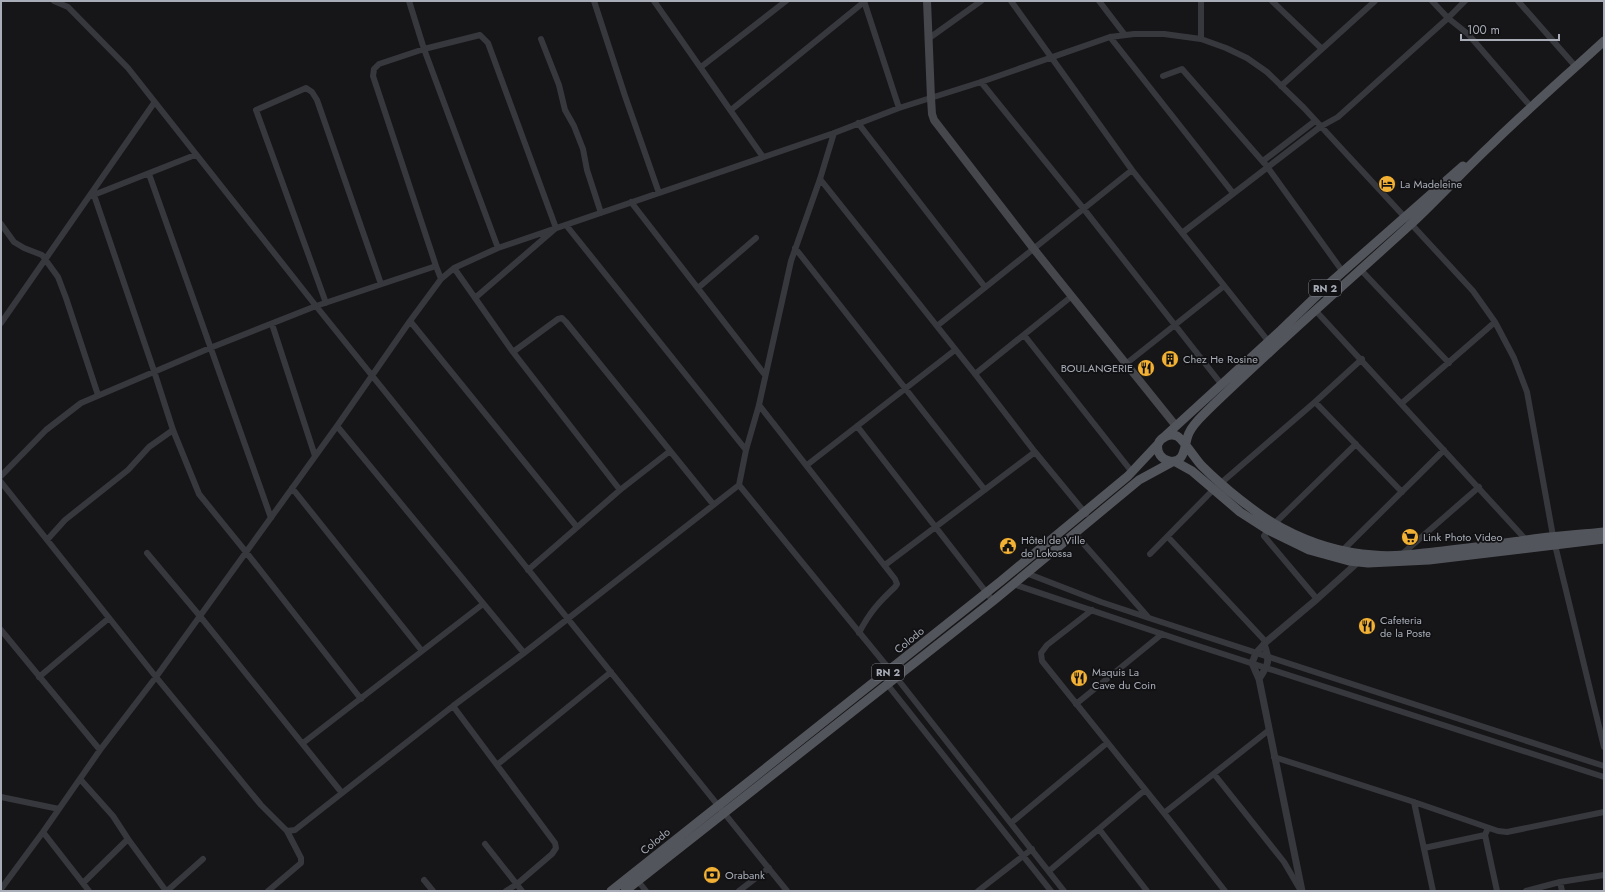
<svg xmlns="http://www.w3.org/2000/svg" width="1605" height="892" font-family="Jost,sans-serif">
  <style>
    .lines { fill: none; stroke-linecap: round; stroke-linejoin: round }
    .minor { stroke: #37383d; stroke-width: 6 }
    .tertiary { stroke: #37383d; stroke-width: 7 }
    .secondary { stroke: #45474d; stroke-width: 8 }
    .primary { stroke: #53555c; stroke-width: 9 }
    .labels { text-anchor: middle; stroke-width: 3.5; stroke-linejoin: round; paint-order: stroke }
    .shield { fill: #111113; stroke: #7b7e86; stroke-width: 1 }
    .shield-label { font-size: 10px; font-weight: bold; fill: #a8adb8 }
    .poi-label { font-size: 11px; fill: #a8adb8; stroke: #111113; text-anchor: start }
    .street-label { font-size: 11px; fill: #a8adb8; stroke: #111113 }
  </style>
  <rect width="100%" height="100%" fill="#161618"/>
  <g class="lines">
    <path class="minor" d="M54,1L68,7L128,68L316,306L787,891
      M409,1L424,49L498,248
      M594,1L625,96L659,193
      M654,1L763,157
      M864,1L899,108
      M1011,1L1132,170L1269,342
      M1099,1L1125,35
      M1272,1L1322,49
      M1465,1L1448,18L1468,34L1532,108
      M1518,1L1576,67
      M1110,37L1233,193
      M541,39L559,85L565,110L574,126L583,149L587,170L601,213
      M928,39L981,1
      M1201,39V1
      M701,67L786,1
      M1163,76L1182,69L1264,163
      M981,82L1083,208L1222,385
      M1281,86L1375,1
      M731,110L864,2
      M1315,121L1263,161L1343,272
      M858,123L985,287
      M149,174L271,518
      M820,179L975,374L1035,452L1086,514
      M94,195L154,371L173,430L199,494L246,552L361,699
      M91,196L195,155
      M631,202L765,375
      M1,224L14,242L24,248L42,255L58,277L66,298L98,395
      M566,225L746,450
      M1182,233L1320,127L1338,117L1448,18L1432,1
      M795,248L985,490
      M454,268L513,352L620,490
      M1360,269L1449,363
      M441,279L436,266L373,76L374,69L379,64L424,49L480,35L488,43L556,228L475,298
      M698,288L756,238
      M326,303L256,110L306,88L312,92L317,100L381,284
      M1315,310L1528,542
      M410,321L577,527
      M1,323L154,103
      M272,324L315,456
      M937,326L1132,170
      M1024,335L1132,472
      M513,352L558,319L562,318L566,322L713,504
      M1127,363L1224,286
      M975,374L1072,296
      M1315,402L1402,492
      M1402,403L1495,322
      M759,405L895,579L897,584L895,587C879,602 869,613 859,633
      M337,426L524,653
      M857,426L993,601
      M807,465L955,350
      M1,476L46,430L81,403L210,348L316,306L436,266
      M1,482L156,677L261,805L287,831L301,858V863L268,891
      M1221,483L1315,402L1362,359
      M739,485L890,670
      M292,488L422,651
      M1274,524L1356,444
      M1268,530L1264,536L1317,599
      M1075,534L1148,617
      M1168,537L1266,642
      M47,540L65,520L128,470L149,447L173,430
      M1555,545L1604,747
      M1342,551L1444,450
      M147,553L199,615L342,793
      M1150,554L1214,489
      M1401,555L1479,487
      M885,565L1035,452
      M528,570L620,490L670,451
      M1026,573L1101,602L1149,618L1604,766
      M1013,584L1189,643L1604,777
      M1092,610L1047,645L1041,653L1042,661L1164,813L1225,891
      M1,630L100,750
      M39,677L109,618
      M896,677L1064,891
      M887,684L1051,891
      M1076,704L1162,634
      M453,706L555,843L556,848L552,854L517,884L506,891
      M303,743L483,604
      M1274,757L1414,802L1498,831L1507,832L1604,812
      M498,764L611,672
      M1214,774L1284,862L1301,891
      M80,779L113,816L128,839L83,883
      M1,797L59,809
      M1414,802L1433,891
      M1164,813L1269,730
      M1011,823L1107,743
      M1488,828L1485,835L1497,891
      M1099,829L1147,891
      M287,831L295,830L453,706L524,653L739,485L746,450L759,405L791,261L820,179L834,133
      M43,832L89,891
      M128,839L166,891
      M485,844L522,891
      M1424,848L1485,835
      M1049,871L1145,790
      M424,880L433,891
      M638,881L646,891
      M1560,882L1562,891
      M1,889L43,832L100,750L156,677L337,426L410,321L441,279L454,268L498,248L834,133L899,108L981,82L1110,37L1134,34H1164L1201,39L1226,48L1247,58L1267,72L1304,108L1473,291L1495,322L1514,358L1527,392L1553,536
      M167,891L203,859
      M739,891L769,868
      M978,891L1032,849
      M1526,891L1560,882L1604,875"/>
    <path class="tertiary" d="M1259,679C1269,664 1270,661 1264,644
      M1302,891L1259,679L1252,663L1256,653L1266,642L1317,599L1357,563"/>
    <path class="secondary" d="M927,1L931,98L932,114L934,120L1033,248L1176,426"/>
    <path class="primary" d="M1604,41C1567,75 1528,109 1492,144C1464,170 1439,198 1411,224C1343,286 1273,347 1207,411C1200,418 1193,424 1189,433C1184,443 1186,465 1169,461C1165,460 1162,458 1160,455C1158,452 1157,448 1158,444C1161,437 1170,433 1177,436C1182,438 1196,460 1202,466C1222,486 1257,515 1282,528C1310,543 1342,553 1374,555C1390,557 1408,555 1424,553C1456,550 1488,545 1520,541C1548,536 1576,535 1604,532
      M1164,437L1281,330L1331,282L1463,166
      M611,891L1001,581L1128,476L1158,444
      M625,891L993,601L1139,480L1174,461L1192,471L1240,512L1268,530L1309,550L1349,561L1368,563L1429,560L1604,539"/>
  </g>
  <defs>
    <g id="hotel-disc" transform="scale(0.9)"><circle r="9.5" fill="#f2b134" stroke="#111113"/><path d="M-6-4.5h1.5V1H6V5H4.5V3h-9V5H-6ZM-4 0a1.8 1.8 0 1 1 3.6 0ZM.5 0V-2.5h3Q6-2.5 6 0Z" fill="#111"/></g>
    <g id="building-disc" transform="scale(0.9)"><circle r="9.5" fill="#f2b134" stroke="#111113"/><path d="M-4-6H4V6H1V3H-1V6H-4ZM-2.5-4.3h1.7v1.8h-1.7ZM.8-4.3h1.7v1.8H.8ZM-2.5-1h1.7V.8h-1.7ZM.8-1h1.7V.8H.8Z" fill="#111"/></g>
    <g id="restaurant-disc" transform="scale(0.9)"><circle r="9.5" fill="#f2b134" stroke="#111113"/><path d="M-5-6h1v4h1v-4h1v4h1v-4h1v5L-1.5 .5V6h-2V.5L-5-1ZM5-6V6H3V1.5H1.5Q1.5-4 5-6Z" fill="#111"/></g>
    <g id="supermarket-disc" transform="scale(0.9)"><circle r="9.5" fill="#f2b134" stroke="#111113"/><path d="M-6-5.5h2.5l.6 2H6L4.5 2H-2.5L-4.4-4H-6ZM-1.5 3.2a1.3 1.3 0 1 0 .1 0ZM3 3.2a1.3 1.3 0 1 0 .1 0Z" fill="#111"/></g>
    <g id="civic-disc" transform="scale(0.9)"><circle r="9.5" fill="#f2b134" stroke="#111113"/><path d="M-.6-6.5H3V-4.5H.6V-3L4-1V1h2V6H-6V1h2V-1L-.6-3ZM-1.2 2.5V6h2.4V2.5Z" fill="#111"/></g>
    <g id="bank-disc" transform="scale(0.9)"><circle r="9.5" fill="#f2b134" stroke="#111113"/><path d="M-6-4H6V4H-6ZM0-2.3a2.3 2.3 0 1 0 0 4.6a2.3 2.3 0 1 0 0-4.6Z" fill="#111"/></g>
  </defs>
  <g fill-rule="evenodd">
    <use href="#hotel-disc" x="1387" y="184"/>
    <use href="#building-disc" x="1170" y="359"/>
    <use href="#restaurant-disc" x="1146" y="368"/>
    <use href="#supermarket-disc" x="1410" y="537"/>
    <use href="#civic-disc" x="1008" y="546"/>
    <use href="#restaurant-disc" x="1367" y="626"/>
    <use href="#restaurant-disc" x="1079" y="678"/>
    <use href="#bank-disc" x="712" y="875"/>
  </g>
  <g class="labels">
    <g class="shield">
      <rect x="1309" y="280" width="32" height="16" rx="3"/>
      <rect x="872" y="664" width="32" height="16" rx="3"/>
    </g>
    <g class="shield-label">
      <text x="1325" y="292">RN 2</text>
      <text x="888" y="676">RN 2</text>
    </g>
    <g class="poi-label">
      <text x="1400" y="188">La Madeleine</text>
      <text x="1183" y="363">Chez He Rosine</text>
      <text x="1133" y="372" text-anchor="end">BOULANGERIE</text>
      <text x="1423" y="541">Link Photo Video</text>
      <text x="1021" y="544">Hôtel de Ville<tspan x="1021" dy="13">de Lokossa</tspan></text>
      <text x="1380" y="624">Cafeteria<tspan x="1380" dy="13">de la Poste</tspan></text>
      <text x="1092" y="676">Maquis La<tspan x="1092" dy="13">Cave du Coin</tspan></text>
      <text x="725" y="879">Orabank</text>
    </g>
    <g class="street-label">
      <text transform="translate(909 640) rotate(-39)" y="4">Colodo</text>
      <text transform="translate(655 841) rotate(-39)" y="4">Colodo</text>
    </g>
  </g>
  <rect width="1605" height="892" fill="none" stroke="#a8adb8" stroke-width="4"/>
  <path d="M1461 34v6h98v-6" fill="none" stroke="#a8adb8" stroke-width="2"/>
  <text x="1467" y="34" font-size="12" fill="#a8adb8" stroke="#111113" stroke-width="3" paint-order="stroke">100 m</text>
</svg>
